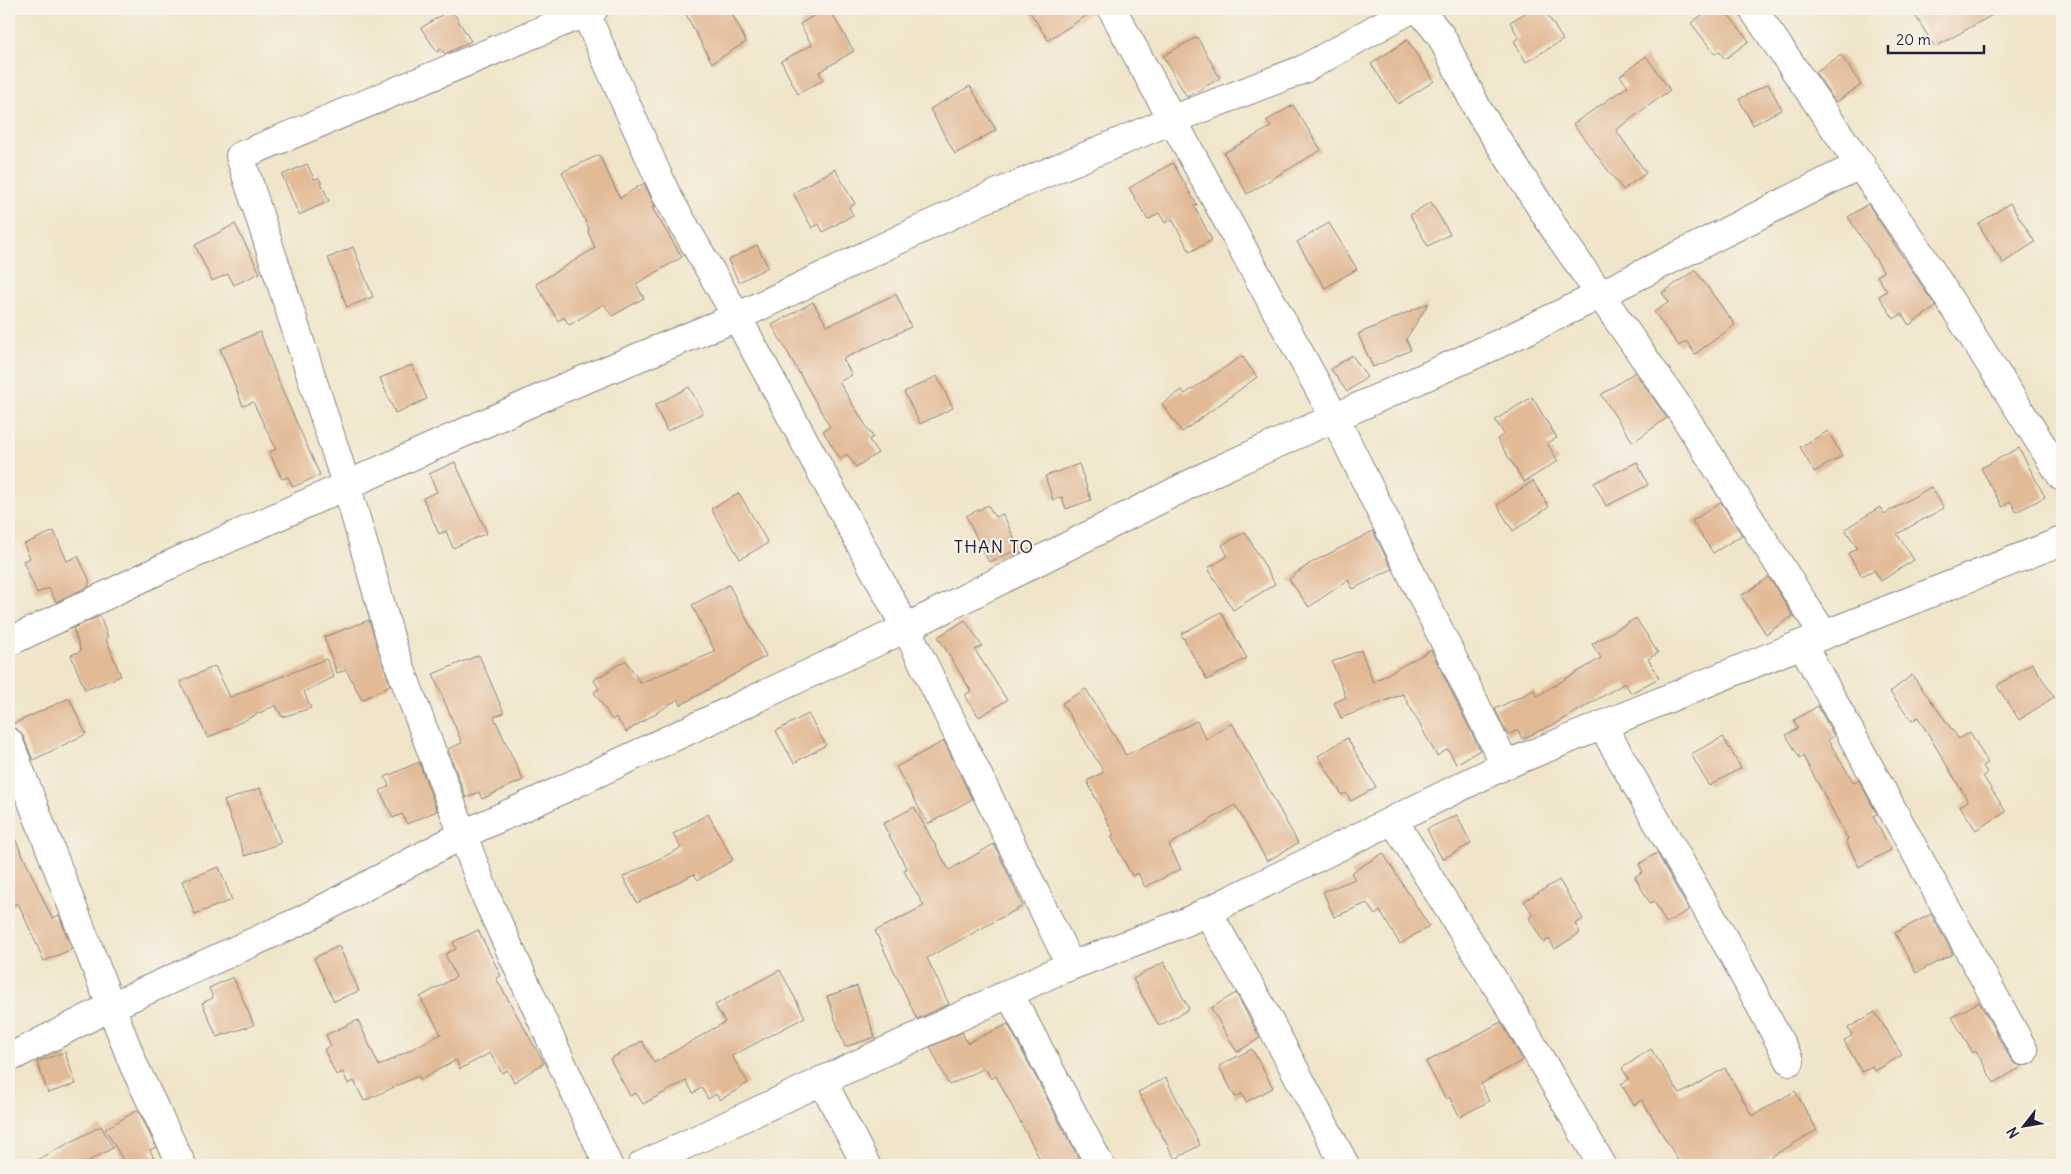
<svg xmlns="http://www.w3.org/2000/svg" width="2071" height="1174" font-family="Delius,sans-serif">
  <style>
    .building { fill: #e2ba96 }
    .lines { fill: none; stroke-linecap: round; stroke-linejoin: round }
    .street-casing { stroke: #898482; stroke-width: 30 }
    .street { stroke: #fff; stroke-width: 28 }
    .labels { text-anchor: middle; stroke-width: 4.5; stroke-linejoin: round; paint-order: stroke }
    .quarter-label { font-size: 18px; letter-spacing: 1px; fill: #22223b; stroke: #f7f3e8 }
  </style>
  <rect width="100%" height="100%" fill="#f7f3e8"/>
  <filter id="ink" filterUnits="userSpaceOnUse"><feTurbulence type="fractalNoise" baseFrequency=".02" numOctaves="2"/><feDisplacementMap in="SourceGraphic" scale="10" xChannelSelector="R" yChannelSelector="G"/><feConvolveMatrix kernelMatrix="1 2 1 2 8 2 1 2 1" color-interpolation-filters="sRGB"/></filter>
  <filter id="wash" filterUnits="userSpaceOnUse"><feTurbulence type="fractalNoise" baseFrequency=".0096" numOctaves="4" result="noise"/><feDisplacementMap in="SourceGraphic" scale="20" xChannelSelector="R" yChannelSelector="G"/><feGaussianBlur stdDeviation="1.12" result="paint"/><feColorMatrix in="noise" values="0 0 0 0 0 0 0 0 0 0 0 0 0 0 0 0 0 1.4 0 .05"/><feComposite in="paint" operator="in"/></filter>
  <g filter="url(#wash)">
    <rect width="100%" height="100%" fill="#f0e5c9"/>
    <g id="blocks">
      <path class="building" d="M451,9L471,41L445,54L441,49L437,52L421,28Z
        M683,9H730L746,42L712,63Z
        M825,9H829L854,51L819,72L823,80L798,94L781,61L812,45L800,24Z
        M1028,9H1097L1048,40Z
        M1532,9H1544L1563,40L1526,62L1514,41L1519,38L1510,22Z
        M1710,9H1724L1749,41L1725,59L1719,51L1715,54L1691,23Z
        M1911,9H2003L1935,47Z
        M1197,37L1220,78L1187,97L1163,56Z
        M1407,40L1434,81L1398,104L1371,64Z
        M1841,55L1861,85L1836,102L1815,72Z
        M1646,56L1670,90L1616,130L1646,173L1623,190L1573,124L1628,86L1620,76Z
        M1768,84L1782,109L1753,125L1739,99Z
        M970,86L996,130L955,154L930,109Z
        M1293,105L1321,150L1247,194L1224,153L1271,127L1266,121Z
        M599,155L620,198L644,183L655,206L652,208L682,257L636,284L644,298L612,316L604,304L569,325L564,317L558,321L536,284L595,248L588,232L589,229L562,172Z
        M1173,163L1197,205L1194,206L1212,240L1190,252L1172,219L1165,223L1159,213L1148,220L1129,188Z
        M307,164L314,179L319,178L329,201L299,215L282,175Z
        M835,169L855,204L849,207L853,215L823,232L819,224L812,228L793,193Z
        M1431,202L1450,234L1428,246L1410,215Z
        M2010,203L2035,242L2003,263L1978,224Z
        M1868,204L1936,307L1909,325L1902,314L1894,319L1879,296L1887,291L1877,276L1884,272L1848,217Z
        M1329,223L1357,269L1325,288L1297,242Z
        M235,224L260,273L234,285L228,274L212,281L195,245Z
        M757,245L768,267L739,282L728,260Z
        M353,247L373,297L347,307L328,258Z
        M1695,270L1735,325L1695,354L1686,341L1679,346L1654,312L1669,302L1662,293Z
        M896,294L911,327L843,359L852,375L839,382L873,437L869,440L878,453L856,467L847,454L840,459L823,431L830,427L772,325L813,302L827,326Z
        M1429,303L1406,339L1411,350L1373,367L1358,334Z
        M260,332L282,390L320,475L293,487L288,477L282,479L269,452L276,449L253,402L243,406L220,349Z
        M1352,355L1367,377L1347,392L1331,369Z
        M1242,356L1257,377L1182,432L1162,404L1182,390L1185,394Z
        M412,365L427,399L395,413L380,378Z
        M1635,372L1667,418L1633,442L1601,395Z
        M937,376L953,408L920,424L904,392Z
        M689,387L703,413L667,431L655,405Z
        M1532,397L1557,438L1547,443L1558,461L1524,482L1497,439L1504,434L1495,420Z
        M1828,431L1842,456L1814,472L1800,447Z
        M2019,448L2045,497L2016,512L2011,501L2002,507L1981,468Z
        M455,462L487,533L453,548L446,531L439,534L423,498L437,492L429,474Z
        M1637,462L1648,485L1606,506L1594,483Z
        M1079,464L1091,500L1066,509L1062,497L1053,500L1045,476Z
        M1533,481L1549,507L1513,531L1497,505Z
        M1931,487L1944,508L1897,534L1914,560L1881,581L1874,570L1862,576L1848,554L1857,548L1845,529L1880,507L1884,514Z
        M739,493L768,543L740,559L711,509Z
        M1721,502L1742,535L1713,553L1692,521Z
        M988,505L995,517L1003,514L1019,549L989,562L966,516Z
        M54,531L67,561L78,556L89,579V586L56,602L49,588L37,593L23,561L30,558L24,544Z
        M1373,531L1392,569L1353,589L1348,580L1309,607L1289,579L1309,564Z
        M1245,532L1275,584L1233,610L1208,568L1228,556L1222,545Z
        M1769,577L1793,616L1766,634L1741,596Z
        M729,585L766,656L681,705L678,699L626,732L616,717L612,720L594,692L599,689L594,680L626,660L640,683L715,652L692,605Z
        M1221,612L1247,658L1207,680L1181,634Z
        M100,616L108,638L106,639L121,676L85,690L71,655L81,651L73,628Z
        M1636,618L1658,653L1648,659L1659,678L1631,693L1625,683L1557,723L1522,739L1518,730L1508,735L1495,709L1534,690L1537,696L1601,658L1592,644Z
        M369,620L390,685L362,700L346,670L337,673L324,637Z
        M965,620L982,646L975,650L1007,700L979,717L965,695L971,691L938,637Z
        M1361,650L1373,682L1431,650L1480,750L1456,764L1448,749L1437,756L1403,694L1341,718L1334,703L1346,697L1332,662Z
        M479,655L504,713L494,717L523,780L482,799L479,792L466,798L448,749L462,743L433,674Z
        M326,659L334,677L304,692L311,708L282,717L276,705L208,738L180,682L215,666L230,697Z
        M2032,663L2054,697L2019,720L1997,686Z
        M1912,675L1959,739L1970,732L1988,763L1983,766L1987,773L1983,776L2006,812L1976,830L1960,806L1968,801L1918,717L1912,721L1890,692Z
        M1086,689L1126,755L1197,721L1206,739L1232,723L1298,843L1267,861L1235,805L1169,845L1181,869L1145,887L1138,873L1132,876L1111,836L1114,835L1087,781L1104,772L1062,703Z
        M69,698L86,734L33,760L23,736L18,730L9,726Z
        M1818,706L1834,736L1828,740L1854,783L1859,780L1877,814L1873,816L1891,850L1859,867L1846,841L1848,839L1803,756L1800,758L1786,735L1798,728L1794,720Z
        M808,714L826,745L794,763L776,731Z
        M1723,737L1741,768L1709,786L1691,754Z
        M1347,738L1376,787L1351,801L1346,793L1342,795L1318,756Z
        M944,741L972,799L928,824L896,767Z
        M419,762L437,811L407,824L402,814L393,818L380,791L389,786L385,777Z
        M260,788L281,843L245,856L224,801Z
        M914,807L949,870L994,844L1023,906L927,958L949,1004L917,1019L875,931L924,906L904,871L907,869L883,824Z
        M708,814L733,860L698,880L694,874L637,903L623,877L681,848L673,834Z
        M1457,815L1471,844L1442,859L1427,829Z
        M9,826L52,918L59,915L72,949L44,961L18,903L9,907Z
        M1383,853L1429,926L1400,944L1380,911L1375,915L1367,903L1334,917L1323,892L1355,879L1351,873Z
        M1657,853L1689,910L1666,923L1654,901L1650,903L1635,877L1643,872L1639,864Z
        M219,867L232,900L195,914L182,881Z
        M1559,880L1583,919L1575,924L1580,933L1555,949L1549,939L1544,943L1529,918L1533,915L1524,901Z
        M1931,914L1953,954L1916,973L1895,933Z
        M478,930L501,976L496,978L544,1063L514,1082L507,1070L502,1073L490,1053L460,1069L456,1060L420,1080L418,1076L364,1101L354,1081L348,1084L343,1072L336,1075L324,1049L331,1046L326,1035L358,1020L379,1066L441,1034L420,997L456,977L445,954L456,949L453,942Z
        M339,946L359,991L334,1001L314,958Z
        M1164,962L1189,1009L1159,1026L1133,979Z
        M780,970L805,1017L732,1056L748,1083L720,1100L716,1094L708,1099L702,1088L693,1093L686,1081L643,1104L636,1093L630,1096L610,1059L642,1041L654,1063L725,1022L715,1005Z
        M233,977L254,1025L217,1037L202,1003L213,998L209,988Z
        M857,986L875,1037L845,1047L827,996Z
        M1236,993L1260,1038L1237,1052L1211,1008Z
        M1979,1002L2010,1058L2015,1064L2023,1066L1994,1083L1976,1051L1973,1053L1952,1017Z
        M1875,1012L1902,1055L1875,1071L1872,1066L1862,1072L1844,1041L1852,1035L1848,1028Z
        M1501,1022L1523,1060L1481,1084L1489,1101L1460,1117L1449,1097L1446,1099L1426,1062Z
        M1008,1024L1082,1165H1043L996,1076L991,1079L985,1068L949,1085L930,1047L962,1032L967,1043Z
        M1252,1049L1273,1088L1246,1102L1242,1094L1235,1097L1219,1066Z
        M1651,1049L1680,1094L1725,1068L1752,1116L1795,1091L1817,1130L1757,1165H1681L1642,1100L1634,1105L1621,1084L1629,1079L1622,1068Z
        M65,1052L76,1084L48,1093L37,1062Z
        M1166,1078L1200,1145L1175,1159L1138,1092Z
        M138,1110L156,1147L150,1150L157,1165H126L105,1129Z
        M101,1126L113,1148L81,1165H28Z"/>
    </g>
  </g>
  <g filter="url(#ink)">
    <use href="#blocks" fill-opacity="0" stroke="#898482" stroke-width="1"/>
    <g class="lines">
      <g class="street-casing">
        <path id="street" d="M594,9L240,156L347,487L394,651L487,899L608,1165
          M1112,9L1335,418L1505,765
          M1419,9L1441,36L1478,110L1558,234L1679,408L1824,635
          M1753,9L1914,244L2062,477
          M585,12L667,196L737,317L906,628L1071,966
          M9,642L165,567L561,389L737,317L982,200L1174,119L1304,69L1411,9
          M1802,644L2024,1051
          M1602,725L1732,953L1790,1061
          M9,742L134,1066L182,1165
          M1393,820L1509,1005L1602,1165
          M1207,911L1261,1006L1345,1165
          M1009,993L1100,1165
          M9,1058L112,1006L302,920L464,834L559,791L906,628L1216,471L1498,344L1600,295L1861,164
          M822,1080L866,1165
          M642,1165L1055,972L1186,922L1505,765L1824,635L2062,541"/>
      </g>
      <use href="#street" class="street"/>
    </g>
  </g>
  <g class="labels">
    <g class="quarter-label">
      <text x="994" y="553">THAN TO</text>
    </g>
  </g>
  <rect width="2071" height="1174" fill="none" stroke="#f7f3e8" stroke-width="30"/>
  <g transform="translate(2024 1126) rotate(239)" stroke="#f7f3e8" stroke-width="4" paint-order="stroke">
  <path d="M0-4L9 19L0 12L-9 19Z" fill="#22223b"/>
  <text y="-8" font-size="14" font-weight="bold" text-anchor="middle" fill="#22223b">N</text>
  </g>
  <path d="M1888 45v8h96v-8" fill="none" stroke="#22223b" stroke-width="2.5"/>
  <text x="1896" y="45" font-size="15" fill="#22223b" stroke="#f7f3e8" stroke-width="4" paint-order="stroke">20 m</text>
</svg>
